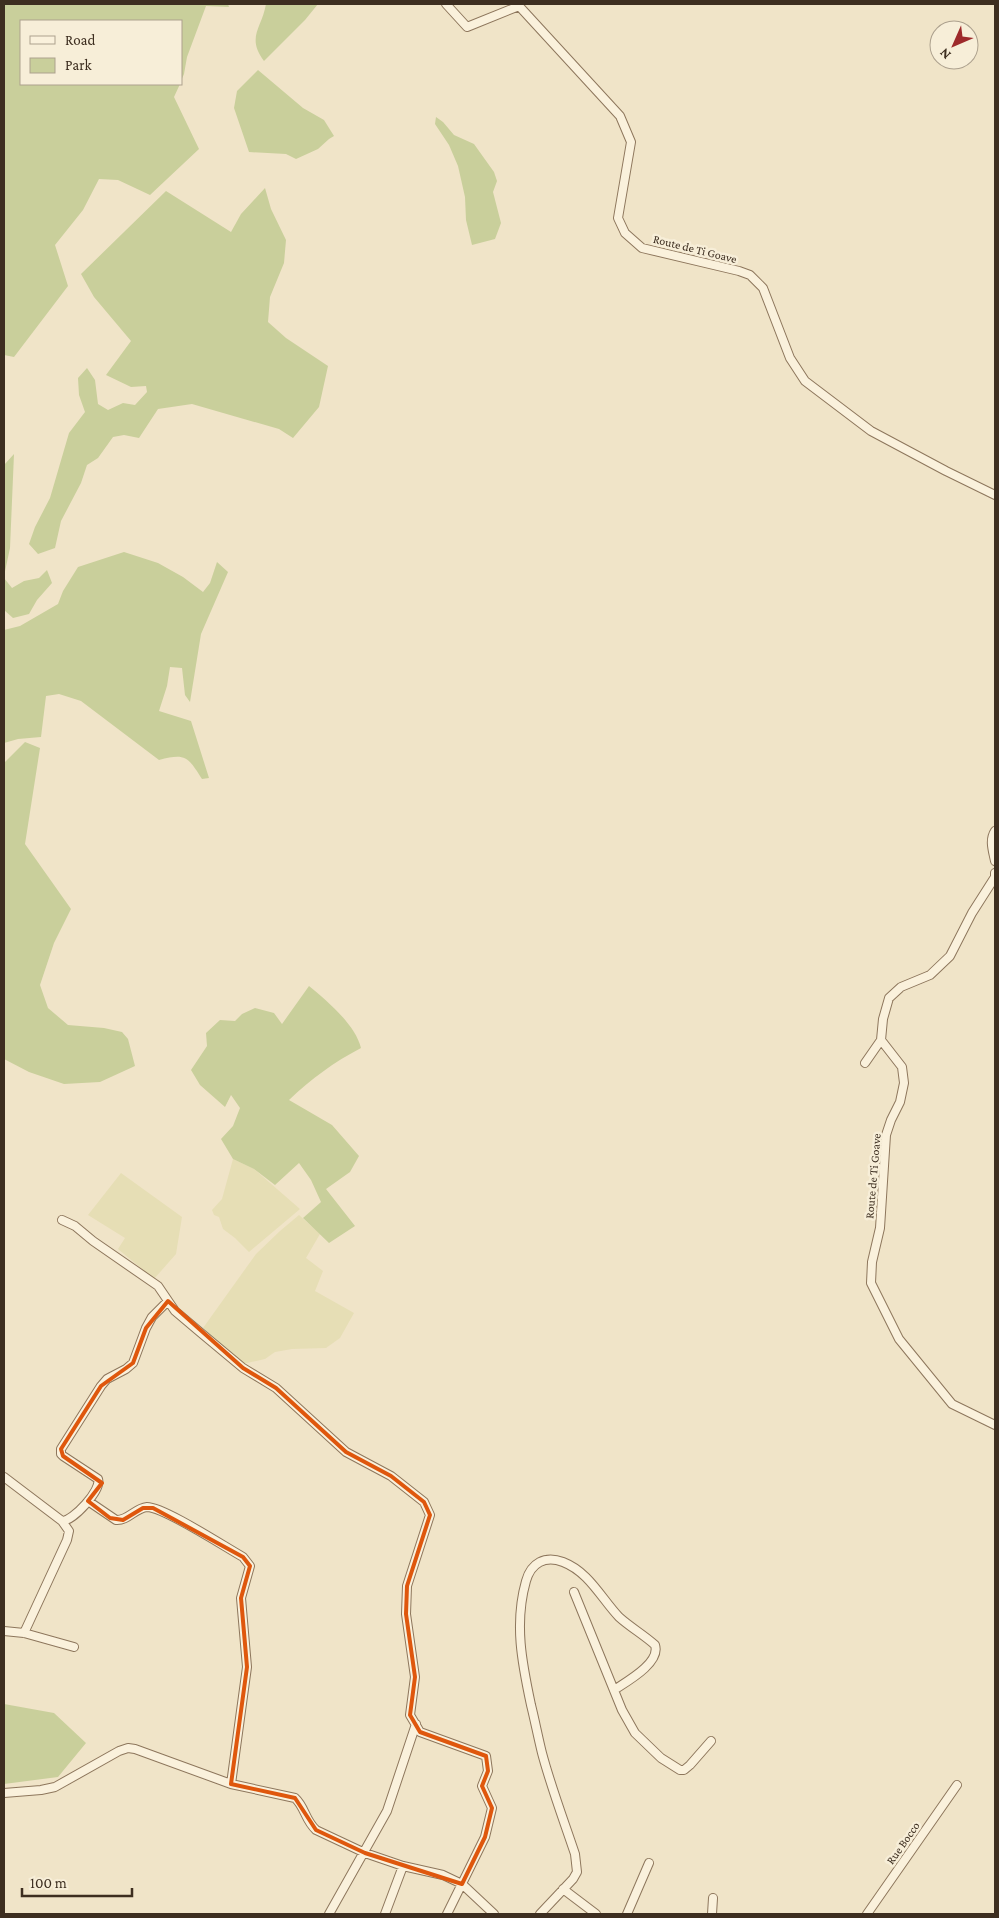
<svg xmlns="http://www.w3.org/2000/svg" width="999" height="1918" font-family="'Crimson Pro',serif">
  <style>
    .farmland { fill: #e6deb5 }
    .green { fill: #c9cf9b }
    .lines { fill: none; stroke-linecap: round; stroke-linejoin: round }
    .street-casing { stroke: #8d765c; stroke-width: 10 }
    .street { stroke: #faf1dc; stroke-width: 8 }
    .marked { fill: none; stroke: #df570d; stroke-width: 4; stroke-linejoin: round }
    .labels { text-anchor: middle; stroke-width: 5; stroke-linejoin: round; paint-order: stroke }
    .street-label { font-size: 12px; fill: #3d2e20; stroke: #f7eed8 }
  </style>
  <rect width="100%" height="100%" fill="#f0e4c8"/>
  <path class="farmland" d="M233,1159L254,1169L300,1209L249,1252L235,1238L223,1229L219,1217L214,1215L212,1210L222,1199Z
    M121,1173L182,1217L176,1254L154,1279L118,1249L125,1238L88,1215Z
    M299,1215L320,1234L306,1258L323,1271L315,1291L354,1313L340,1338L326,1348L292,1349L275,1352L265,1359L242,1364L203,1328L256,1254L280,1231Z"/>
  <path class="green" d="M4,4H228L229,7L206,6L187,57L184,74L181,81V21H21V84H180L174,97L199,149L150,195L118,180L99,179L83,210L55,245L68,286L14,357L4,355Z
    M266,4H318L305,20L264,61C246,37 262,28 266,4Z
    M258,70L303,108L324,120L334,136L329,139L318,149L296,159L286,154L249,152L234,108L237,91Z
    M436,117L443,122L454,135L474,144L494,172L497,181L493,192L501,223L495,239L472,245L466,220L465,197L458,166L449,145L435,124Z
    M265,188L271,209L286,240L284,263L270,297L268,322L286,338L328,366L319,407L293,438L279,429L192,404L158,409L139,438L124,435L113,437L98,458L87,465L81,483L61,521L55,548L38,554L29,544L35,527L50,498L69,433L85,412L79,395L78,378L87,368L95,380L98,404L108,410L123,403L135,405L147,392L146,386L131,387L106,375L131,341L94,297L81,274L166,191L231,232L241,214Z
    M14,454L10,548L4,576V465Z
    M124,552L158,563L183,577L203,592L210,583L217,562L228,572L201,634L190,702L185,695L182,668L170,667L167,686L159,711L191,721L209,778L202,779C188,757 186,753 159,760L81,701L59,694L46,696L41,737L18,739L4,743V630L20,626L58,604L63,591L78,567Z
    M47,570L52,583L37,600L29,614L13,618L4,610V578L12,588L24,581L39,578Z
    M25,742L40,748L25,844L71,909L54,943L40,985L48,1008L68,1025L104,1028L122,1032L128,1039L135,1066L100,1082L64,1084L29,1072L4,1059V763Z
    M309,986C327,1001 355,1024 361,1048C334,1062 311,1079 289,1100L332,1125L359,1156L350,1172L326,1189L355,1226L329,1243L303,1218L321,1202L311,1180L299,1163L275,1185L254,1169L233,1159L221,1139L233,1126L240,1108L231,1095L225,1107L200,1085L191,1070L207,1046L206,1033L220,1020L235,1021L242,1014L255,1008L274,1013L282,1024Z
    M4,1704L54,1713L86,1743L58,1777L4,1784Z"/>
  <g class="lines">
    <g class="street-casing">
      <path id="street" d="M446,4L467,27L519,6L620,116L631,142L618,218L625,233L642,248L739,271L750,275L763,288L790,358L805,381L871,431L946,471L995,495
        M995,831C989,840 993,851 995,861
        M995,873V877L972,913L950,956L930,975L901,987L889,998L883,1019L881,1040L902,1067L904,1083L900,1102L891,1120L886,1135L880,1228L872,1262L871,1283L899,1339L952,1404L995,1425
        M865,1063L881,1040
        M62,1220L75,1226L93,1241L158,1286L175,1311L201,1333L243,1368L276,1388L346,1452L391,1476L424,1502L430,1515L407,1586L406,1614L415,1677L410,1715L420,1732L486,1756L488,1771L482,1786L492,1808L485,1837L447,1914
        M4,1477L62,1521C73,1521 102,1490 98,1479L63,1456L61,1454V1449L101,1386L107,1379L126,1369L133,1363L146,1328L152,1317L168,1301
        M88,1501L116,1520C128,1521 135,1508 147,1507C164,1507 225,1547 243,1557L250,1566L241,1598L247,1667L231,1784
        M574,1592L622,1710L635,1733L661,1758L680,1770H684L690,1765L711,1741
        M4,1631L24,1633L74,1647
        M24,1633L67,1540L69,1531L62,1521
        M4,1793L41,1790L55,1787L119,1751L128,1748L135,1749L231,1784L295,1798C305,1807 305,1820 316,1830L365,1853L403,1866L443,1875L462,1884L494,1914
        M563,1889L596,1914
        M329,1914L387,1811L416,1724
        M385,1914L403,1866
        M540,1914L573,1879L577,1872L575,1854C564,1821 551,1787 542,1753C538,1737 535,1721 531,1705C522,1663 514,1623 526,1581C531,1563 545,1555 563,1562C589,1572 601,1598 619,1617C630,1627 644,1635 655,1645C661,1663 626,1682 614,1690
        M627,1914L649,1863
        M712,1914L713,1898
        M867,1914L957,1785"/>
    </g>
    <use href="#street" class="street"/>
  </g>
  <path class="marked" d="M168,1301L243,1368L276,1388L346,1452L391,1476L424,1502L430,1515L407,1586L406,1614L415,1677L410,1715L420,1732L486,1756L488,1771L482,1786L492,1808L485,1837L462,1884L365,1853L316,1830L295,1798L231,1784L247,1667L241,1598L250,1566L243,1557L153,1508H143L123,1520L110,1518L88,1501L102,1483L63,1456L61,1449L101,1386L133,1363L146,1328Z"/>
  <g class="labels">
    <g class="street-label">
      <text transform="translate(695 249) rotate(14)" y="4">Route de Ti Goave</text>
      <text transform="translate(873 1176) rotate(-85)" y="4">Route de Ti Goave</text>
      <text transform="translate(903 1843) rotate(-55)" y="4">Rue Bocco</text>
    </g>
  </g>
  <rect width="999" height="1918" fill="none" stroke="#3d2e20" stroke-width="10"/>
  <rect x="20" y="20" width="162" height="65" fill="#f7eed8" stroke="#ada18e"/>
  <rect x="30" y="36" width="25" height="8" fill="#faf1dc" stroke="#ada18e"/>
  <text x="65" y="45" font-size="15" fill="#3d2e20">Road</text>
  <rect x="30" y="58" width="25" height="15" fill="#c9cf9b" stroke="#ada18e"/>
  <text x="65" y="70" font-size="15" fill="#3d2e20">Park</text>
  <g transform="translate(954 45) rotate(225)"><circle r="24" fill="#f7eed8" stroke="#ada18e"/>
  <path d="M0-4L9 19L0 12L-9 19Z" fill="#9e2a2b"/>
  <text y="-8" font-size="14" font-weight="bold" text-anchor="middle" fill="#3d2e20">N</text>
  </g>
  <path d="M22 1888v8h110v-8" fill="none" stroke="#3d2e20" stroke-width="2.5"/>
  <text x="30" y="1888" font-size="15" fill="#3d2e20" stroke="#f7eed8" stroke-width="4" paint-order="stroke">100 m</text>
</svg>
